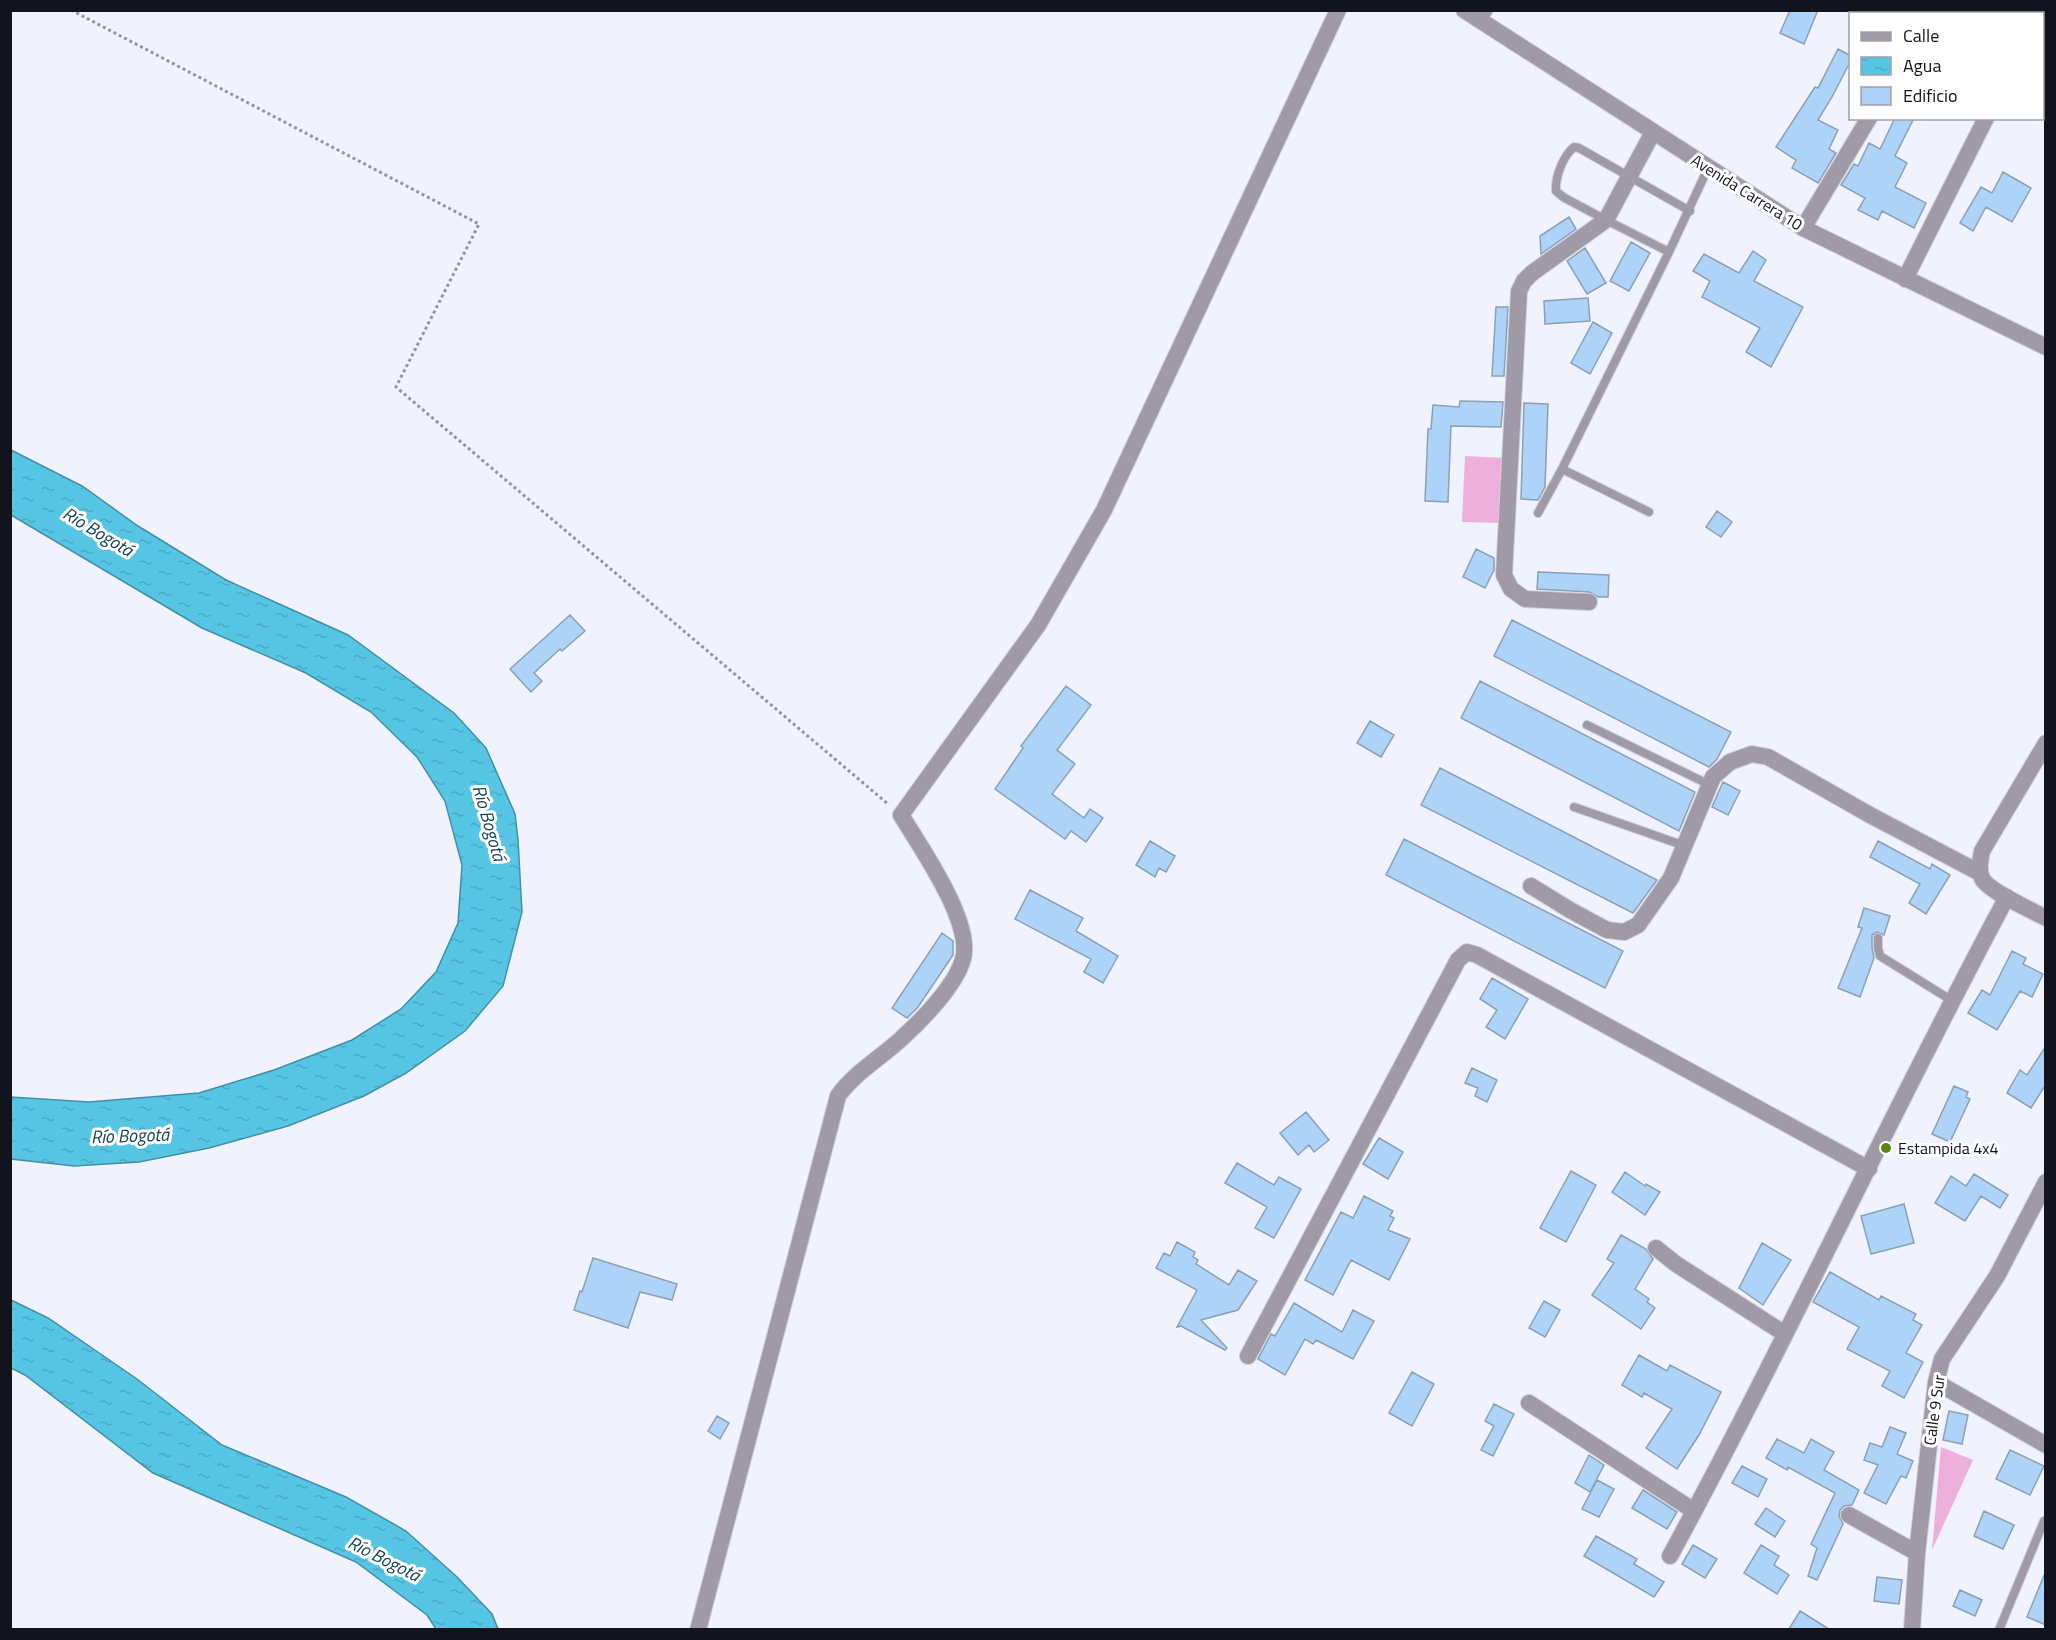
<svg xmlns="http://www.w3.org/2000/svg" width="2056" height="1640" font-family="'Titillium Web',sans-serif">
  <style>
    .green { fill: #edafdb }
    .water { fill: url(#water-ripples); stroke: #4290a8; stroke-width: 1.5 }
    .building { fill: #aed3f8; stroke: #8ba0b5; stroke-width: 1.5 }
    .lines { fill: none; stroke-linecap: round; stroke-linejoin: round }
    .service-casing { stroke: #ccceda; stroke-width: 10 }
    .minor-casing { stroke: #ccceda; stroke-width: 18 }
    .tertiary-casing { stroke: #ccceda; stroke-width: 18 }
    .path { stroke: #9395a0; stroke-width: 3; stroke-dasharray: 3 3; stroke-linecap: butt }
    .service { stroke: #a09aa6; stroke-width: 8 }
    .minor { stroke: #a09aa6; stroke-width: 16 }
    .tertiary { stroke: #a09aa6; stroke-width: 16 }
    .poi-dot { fill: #5b850e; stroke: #fff; stroke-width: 2 }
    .labels { text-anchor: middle; stroke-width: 6; stroke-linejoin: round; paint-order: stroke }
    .street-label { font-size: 16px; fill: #12131d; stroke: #fff }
    .poi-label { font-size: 16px; fill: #12131d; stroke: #fff; text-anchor: start }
    .water-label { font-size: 18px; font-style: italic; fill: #11434f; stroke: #fff }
  </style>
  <defs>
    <pattern id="water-ripples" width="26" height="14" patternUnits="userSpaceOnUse" patternTransform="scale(1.5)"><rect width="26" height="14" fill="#57c6e4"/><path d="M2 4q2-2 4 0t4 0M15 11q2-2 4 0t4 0" fill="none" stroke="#4ba9c3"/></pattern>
  </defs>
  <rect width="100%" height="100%" fill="#f0f2fe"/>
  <path class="green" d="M1465,456L1505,458L1502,523L1462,522Z
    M1941,1447L1973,1460L1932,1550Z"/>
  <path class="water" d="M11,450L82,486L138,526L226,580L348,635L454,713L486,748L515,814L518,840L522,912L503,986L465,1031L406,1073L364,1096L288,1126L209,1148L139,1162L74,1166L11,1159V1097L89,1102L199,1093L274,1070L352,1040L401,1009L436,972L458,923L462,865L445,801L417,757L371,712L306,673L202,628L11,515Z
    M11,1300L48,1318L137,1379L222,1445L346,1497L406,1531L457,1577L492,1614L498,1629H436L427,1615L356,1562L153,1473L25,1375L11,1368Z"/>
  <path class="building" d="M1790,10H1818L1804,44L1780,33Z
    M1838,49L1851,56V60L1832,97L1818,120L1838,130L1829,149L1836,153L1818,183L1792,168L1796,160L1776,147L1815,87L1818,88Z
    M1895,118H1914L1895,156L1907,163L1895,187L1926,203L1914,228L1882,211L1878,220L1858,210L1865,198L1841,185L1854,164L1858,166L1869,143L1880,149Z
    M2003,172L2031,188L2012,222L1986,207L1973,231L1960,223L1981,187L1992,193Z
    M1569,217L1576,229L1541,254L1540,236Z
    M1631,242L1650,253L1629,291L1610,281Z
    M1585,248L1606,283L1587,294L1567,261Z
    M1753,251L1766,260L1754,281L1803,307L1771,367L1746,352L1760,328L1702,297L1710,281L1693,271L1704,254L1739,273Z
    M1588,298L1590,321L1545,324L1544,301Z
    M1496,307H1508L1504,376H1492Z
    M1593,322L1612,333L1590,374L1571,363Z
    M1460,401L1503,402L1501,427L1451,426L1448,502L1425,501L1428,429H1431L1433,405L1459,407Z
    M1524,403L1548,404L1545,487L1538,500L1521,499Z
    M1717,511L1732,522L1721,537L1706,527Z
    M1476,549L1494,558V570L1485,588L1463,577Z
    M1538,572L1609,575L1608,597H1598L1589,592L1537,589Z
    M570,615L585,631L562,651L560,649L534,673L542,681L531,692L510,669Z
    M1512,620L1731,732L1717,759L1709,767L1494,656Z
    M1480,681L1695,792L1679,831L1461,718Z
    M1066,686L1091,705L1057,750L1075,764L1052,794L1084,818L1090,809L1103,818L1086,842L1071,831L1065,839L995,789L1023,748L1021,746Z
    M1370,721L1394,735L1381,757L1357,743Z
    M1440,768L1657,880L1633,913L1421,805Z
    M1723,782L1740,791L1728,815L1712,807Z
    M1404,839L1623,951L1605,988L1386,875Z
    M1150,841L1175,856L1166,872L1159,868L1155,877L1136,865Z
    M1878,841L1930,869L1932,864L1950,875L1926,914L1909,903L1920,884L1870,857Z
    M1030,890L1083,918L1076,931L1118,956L1103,983L1084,972L1091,959L1015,919Z
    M1864,908L1890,916L1884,935L1877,932L1872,935V948L1874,958L1860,997L1838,988L1862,928L1858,927Z
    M942,933L953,941V955L918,1007L907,1018L892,1008Z
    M2012,951L2026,958L2023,964L2043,974L2032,997L2020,991L1997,1030L1968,1013L1982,990L1990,995Z
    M1492,978L1528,999L1505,1039L1486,1027L1497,1010L1480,999Z
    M2046,1046V1084L2031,1108L2007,1093L2020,1070L2027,1075Z
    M1472,1068L1497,1080L1487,1102L1475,1096L1478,1088L1465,1083Z
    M1954,1086L1968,1092L1966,1097L1970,1099L1950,1142L1932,1134Z
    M1306,1112L1329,1140L1314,1152L1309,1145L1298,1155L1280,1133Z
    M1379,1138L1403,1152L1388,1179L1363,1164Z
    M1237,1163L1274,1185L1279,1177L1301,1189L1274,1238L1255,1228L1267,1207L1225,1183Z
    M1571,1171L1596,1185L1566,1242L1540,1228Z
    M1625,1172L1645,1186L1646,1184L1660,1192L1645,1215L1612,1192Z
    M1974,1174L2008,1195L2000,1208L1981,1196L1965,1221L1935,1203L1951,1176L1966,1186Z
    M1364,1196L1393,1211L1390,1216L1394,1218L1388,1230L1410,1239L1389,1280L1351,1260L1333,1295L1305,1280L1341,1212L1353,1218Z
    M1904,1204L1914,1243L1871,1254L1861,1216Z
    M1621,1235L1646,1249L1653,1259L1635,1289L1649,1299L1647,1302L1655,1308L1641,1329L1592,1295L1614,1263L1607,1259Z
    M1177,1242L1195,1252L1193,1257L1198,1260L1196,1264L1229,1285L1238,1270L1257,1281L1238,1310L1201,1320L1227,1348L1225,1350L1181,1326L1177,1327L1197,1290L1156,1268L1164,1253L1170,1256Z
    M1762,1243L1791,1260L1763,1305L1739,1288Z
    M593,1258L677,1284L672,1300L640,1292L628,1328L574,1310L580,1291L582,1292Z
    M1830,1272L1879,1300L1881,1296L1916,1314L1913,1320L1922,1325L1906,1353L1923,1362L1904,1398L1882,1386L1890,1371L1847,1349L1859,1327L1813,1302Z
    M1544,1301L1560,1310L1545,1337L1529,1328Z
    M1294,1303L1342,1332L1353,1310L1374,1321L1353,1359L1316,1340L1313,1344L1305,1339L1285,1375L1258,1359L1271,1334L1275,1336Z
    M1639,1355L1667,1371L1670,1365L1721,1392L1699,1435L1677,1469L1646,1448L1672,1409L1644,1393L1642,1397L1622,1385Z
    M1412,1372L1434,1384L1412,1426L1389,1413Z
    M1494,1404L1514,1414L1493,1456L1481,1450L1494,1426L1485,1421Z
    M1949,1411L1968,1415L1962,1444L1943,1440Z
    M717,1416L729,1423L720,1439L708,1431Z
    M1890,1427L1906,1433L1897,1454L1913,1461L1906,1478L1901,1476L1886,1504L1864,1493L1878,1465L1864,1460L1870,1443L1882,1447Z
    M1777,1439L1804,1453L1811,1439L1834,1452L1824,1470L1859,1490L1852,1505L1844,1506L1840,1510L1839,1516L1843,1524L1817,1580L1808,1576L1817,1548L1811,1544L1835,1493L1788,1467L1787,1470L1766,1458Z
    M2010,1450L2044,1466L2030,1495L1996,1479Z
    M1589,1455L1604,1465L1590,1492L1575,1483Z
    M1742,1466L1767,1479L1758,1497L1732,1483Z
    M1597,1480L1614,1489L1599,1517L1582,1509Z
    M1643,1490L1677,1512L1667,1529L1632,1508Z
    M1766,1508L1785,1521L1775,1537L1755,1524Z
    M1984,1511L2014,1525L2003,1549L1974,1536Z
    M1596,1536L1637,1559L1634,1564L1664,1582L1654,1597L1584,1556Z
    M1693,1545L1717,1559L1705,1578L1682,1564Z
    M1761,1545L1779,1556L1774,1565L1789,1575L1777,1594L1744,1573Z
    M2045,1573H2046V1625L2027,1617Z
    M1877,1577L1902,1580L1899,1604L1874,1601Z
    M1960,1590L1982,1600L1975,1616L1953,1606Z
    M1800,1611L1829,1629H1789Z"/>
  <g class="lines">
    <g class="service-casing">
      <path id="service" d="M1482,21L1489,10
        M1669,252L1606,220L1563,197L1556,191C1555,177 1563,156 1574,147L1579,148L1690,211
        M1562,469L1649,512
        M1538,513L1562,469L1669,252L1708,168
        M1587,725L1710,785
        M1574,807L1685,846
        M1878,938V948L1880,956L1951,1000
        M1999,1630L2044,1521"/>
    </g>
    <g class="minor-casing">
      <path id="minor" d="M1934,14L1936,10
        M1803,228L1869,118
        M1905,279L1986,118
        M1589,602L1525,599L1511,589L1504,575L1519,291L1524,281L1532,273L1606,220L1653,132
        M2046,743L1982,851C1980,860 1978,872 1983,880C1991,892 2031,910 2046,918
        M1531,886L1570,910L1607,930L1624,932L1638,925L1671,878L1713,777L1730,762L1752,754L1768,757L1870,815L1980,873
        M1656,1248L1676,1264L1785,1334
        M1248,1356L1458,960L1467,952L1477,955L1869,1169
        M1936,1382L2046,1445
        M1529,1403L1694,1511
        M1849,1515L1917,1553
        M1670,1556C1788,1339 1890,1114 2007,897
        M698,1630L838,1096C855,1072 881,1058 902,1038C922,1020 956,985 963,959C973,922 921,848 901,815L1038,625L1104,510L1338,10
        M1912,1630L1917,1553L1936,1382L1942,1359L1997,1276L2046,1182"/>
    </g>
    <g class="tertiary-casing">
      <path id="tertiary" d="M1464,10L1803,228L2046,347"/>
    </g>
    <path class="path" d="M71,10L479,224L396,387L888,804"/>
    <use href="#service" class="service"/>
    <use href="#minor" class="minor"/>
    <use href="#tertiary" class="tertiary"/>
  </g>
  <circle class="poi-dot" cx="1886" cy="1148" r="6"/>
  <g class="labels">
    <g class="street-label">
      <text transform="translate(1747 192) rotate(32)" y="6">Avenida Carrera 10</text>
      <text transform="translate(1934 1410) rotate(-82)" y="6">Calle 9 Sur</text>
    </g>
    <g class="poi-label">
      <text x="1898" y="1154">Estampida 4x4</text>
    </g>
    <g class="water-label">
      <text transform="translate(98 532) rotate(31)" y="6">Río Bogotá</text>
      <text transform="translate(489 823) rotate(74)" y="6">Río Bogotá</text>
      <text transform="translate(130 1136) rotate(-2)" y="6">Río Bogotá</text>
      <text transform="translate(384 1559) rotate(27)" y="6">Río Bogotá</text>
    </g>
  </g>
  <rect width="2056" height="1640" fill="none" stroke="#12131d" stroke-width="24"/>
  <rect x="1849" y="12" width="195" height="108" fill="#ffffff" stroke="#a0a1a5" stroke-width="1.5"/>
  <rect x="1861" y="32" width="30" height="9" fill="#a09aa6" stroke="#a0a1a5" stroke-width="1.5"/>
  <text x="1903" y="42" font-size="18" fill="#12131d">Calle</text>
  <rect x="1861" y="57" width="30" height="18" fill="url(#water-ripples)" stroke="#a0a1a5" stroke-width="1.5"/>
  <text x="1903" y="72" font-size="18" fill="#12131d">Agua</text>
  <rect x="1861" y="87" width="30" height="18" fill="#aed3f8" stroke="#a0a1a5" stroke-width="1.5"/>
  <text x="1903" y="102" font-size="18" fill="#12131d">Edificio</text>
</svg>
